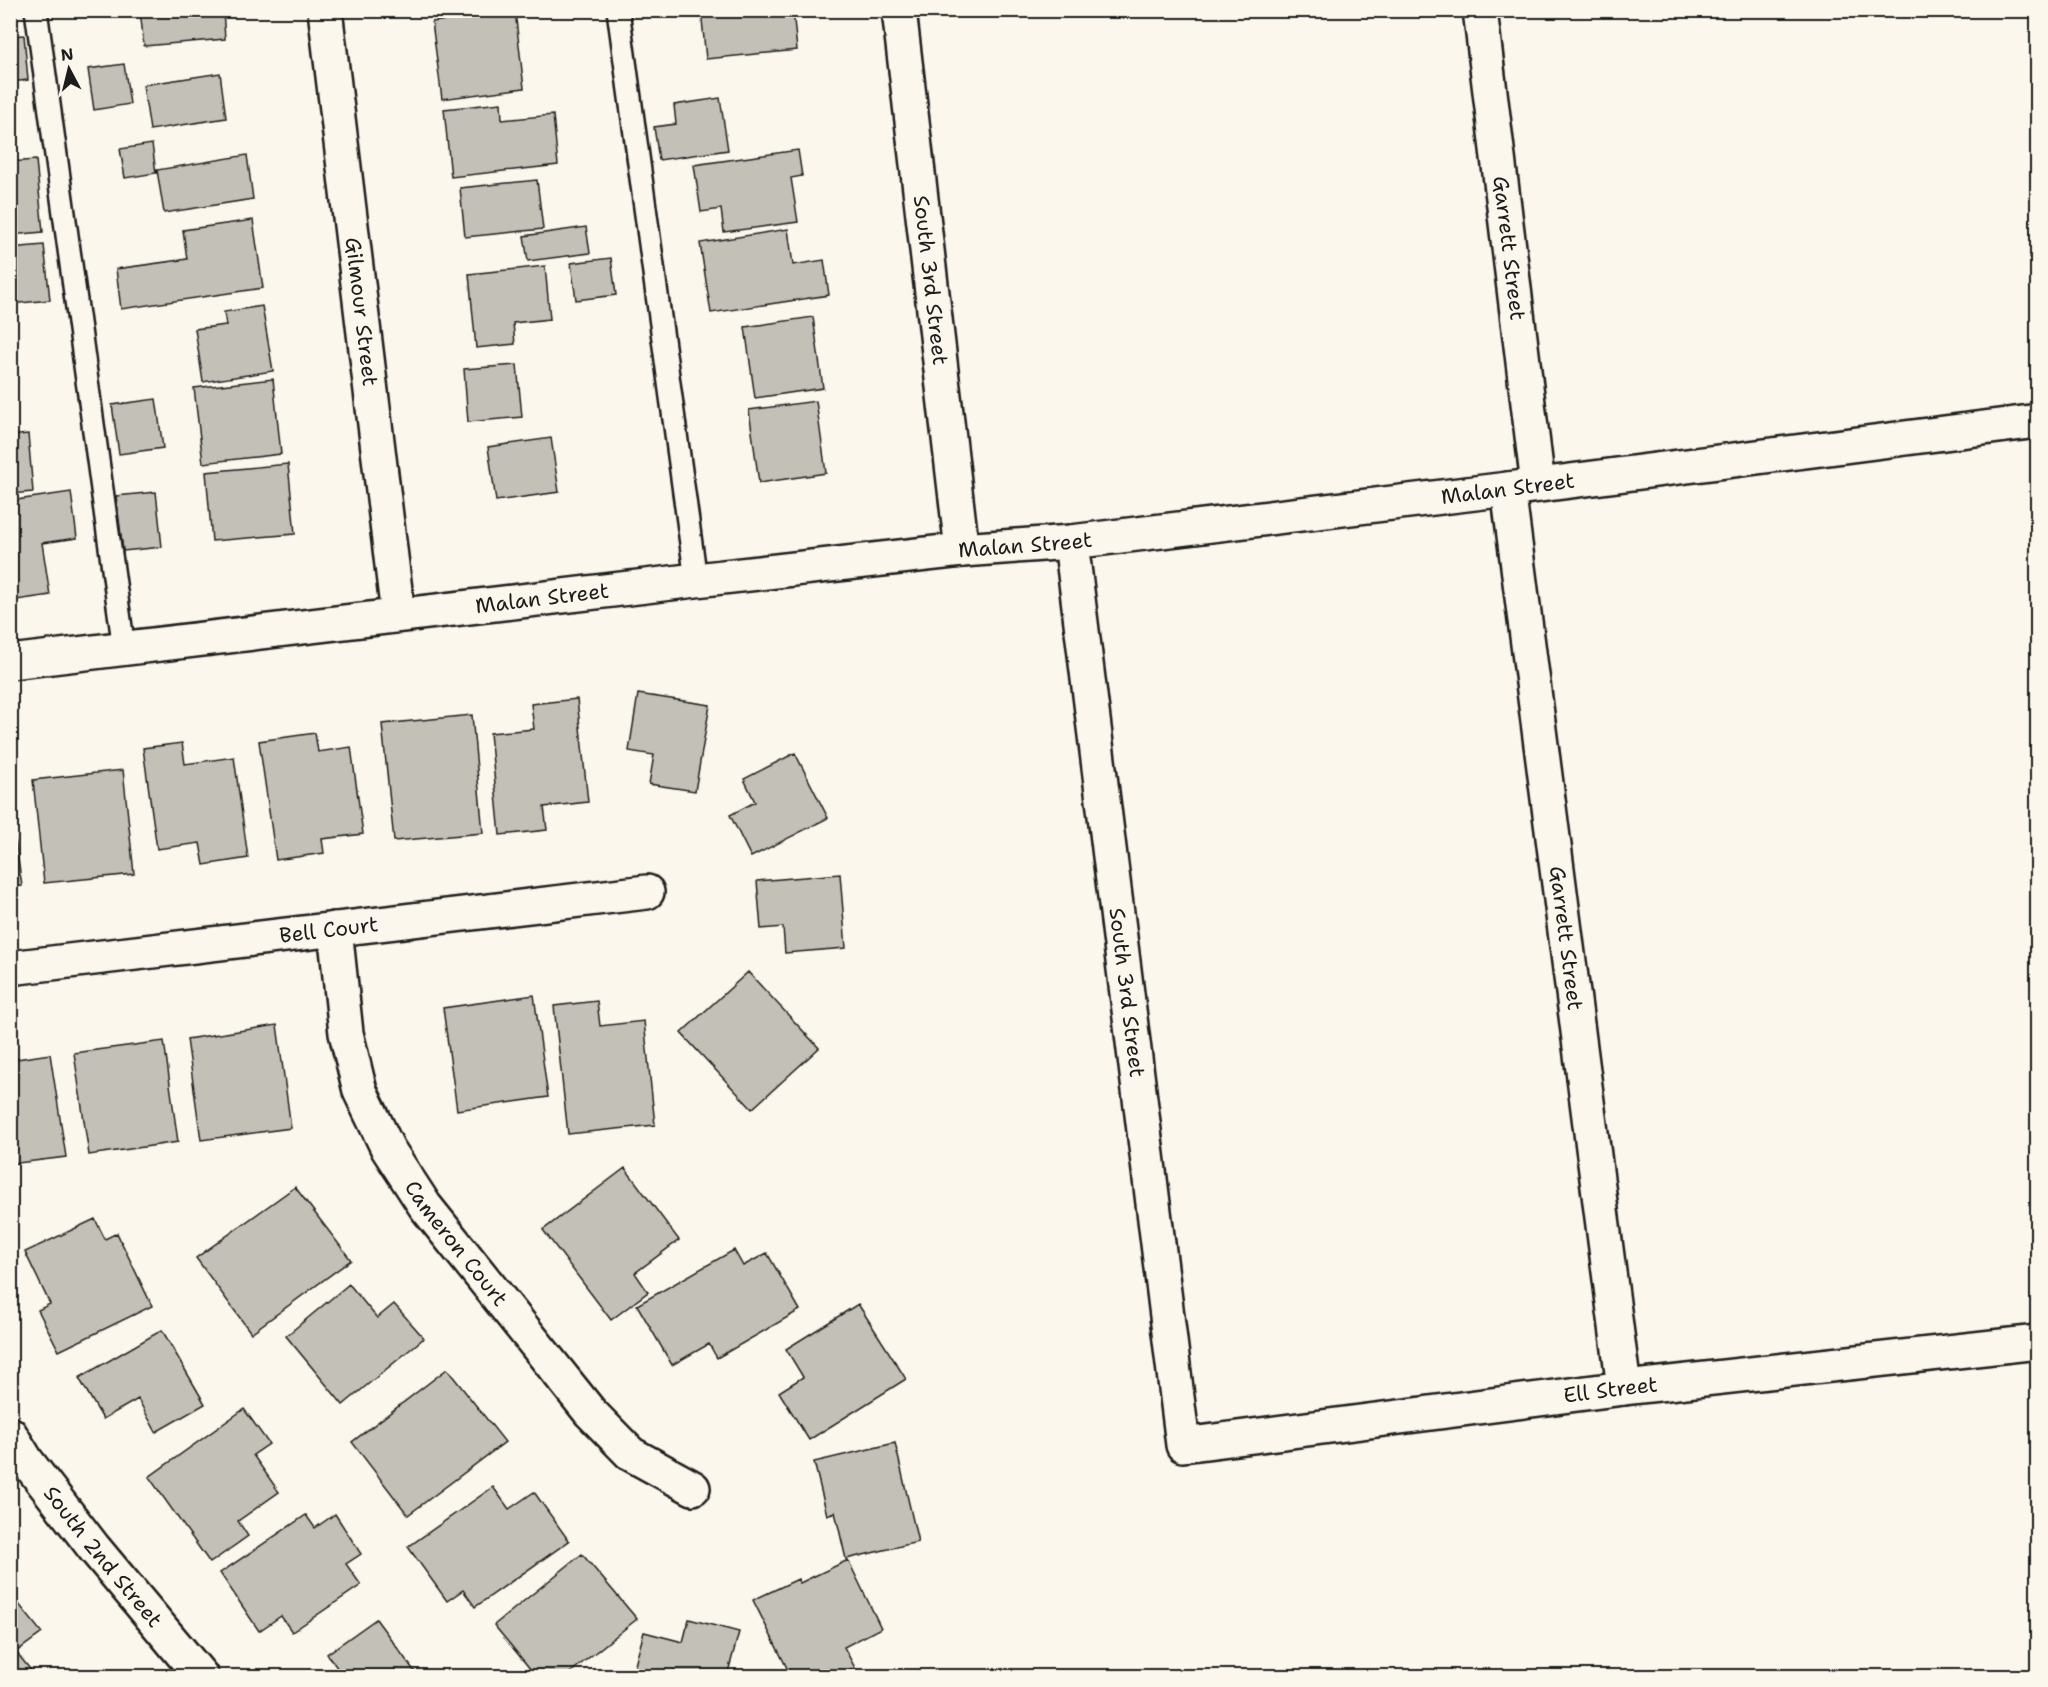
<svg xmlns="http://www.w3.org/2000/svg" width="2048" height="1687" font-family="'Shantell Sans',sans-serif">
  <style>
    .building { fill: #c3c0b8; stroke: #1c1c1c; stroke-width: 1.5 }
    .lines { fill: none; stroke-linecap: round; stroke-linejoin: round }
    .lane-casing { stroke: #1c1c1c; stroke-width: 26 }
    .street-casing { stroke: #1c1c1c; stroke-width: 38 }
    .secondary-casing { stroke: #1c1c1c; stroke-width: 38 }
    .lane { stroke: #fbf7ec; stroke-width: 21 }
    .street { stroke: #fbf7ec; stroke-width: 33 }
    .secondary { stroke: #fbf7ec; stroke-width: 33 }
    .labels { text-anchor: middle; stroke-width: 6; stroke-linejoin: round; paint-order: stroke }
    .street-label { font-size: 21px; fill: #1c1c1c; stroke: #fbf7ec }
  </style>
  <rect width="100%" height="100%" fill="#fbf7ec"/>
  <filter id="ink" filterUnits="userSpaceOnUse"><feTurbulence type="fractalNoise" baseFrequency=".0167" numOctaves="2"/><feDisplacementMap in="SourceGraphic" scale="12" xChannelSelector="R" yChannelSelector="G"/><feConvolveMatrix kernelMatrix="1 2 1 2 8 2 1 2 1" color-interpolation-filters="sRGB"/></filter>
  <g filter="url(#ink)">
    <path class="building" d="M140,10H223L225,39L144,46Z
      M440,10H476L440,15Z
      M701,10H793L797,50L706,59Z
      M515,11L524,88L442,99L432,22Z
      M24,35L28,80L10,82V36Z
      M124,64L130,104L94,110L88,69Z
      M220,73L226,118L150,130L143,85Z
      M720,98L728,150L659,160L654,127L676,124L674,105Z
      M501,103L502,120L553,115L558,165L451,177L444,109Z
      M152,144L156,173L125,178L120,149Z
      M798,150L802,176L791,178L798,222L724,232L721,209L701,212L694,165Z
      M247,155L253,199L164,213L157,170Z
      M36,160L43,232L10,235V162Z
      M537,180L543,229L465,237L460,188Z
      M253,220L263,288L121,309L116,269L187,259L183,230Z
      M586,227L590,253L528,261L524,236Z
      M788,229L793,265L824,260L829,295L711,313L700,243Z
      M44,245L50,300L10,304V248Z
      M611,258L616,295L576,300L571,263Z
      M545,266L550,319L513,323L515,344L476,348L469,274Z
      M262,306L273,371L203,382L195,329L226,325L224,312Z
      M813,317L823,388L755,398L745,327Z
      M517,365L522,417L468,422L464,369Z
      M273,379L281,454L203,463L194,388Z
      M156,399L163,448L119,454L112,405Z
      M816,401L826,473L759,483L749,410Z
      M28,434L33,492L10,494V436Z
      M551,438L559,492L496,501L488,447Z
      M288,464L295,534L212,541L206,472Z
      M71,492L77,538L42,543L50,595L10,601V501Z
      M156,492L162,547L123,551L116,496Z
      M638,694L710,705L695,791L649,784L654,755L629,751Z
      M577,699L588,802L544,807L547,830L500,835L490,733L534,729L531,704Z
      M472,715L483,833L394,841L382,724Z
      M315,733L318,752L351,747L363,834L322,839L324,853L276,860L259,741Z
      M182,743L185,764L234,757L248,858L204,865L200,843L157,849L143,748Z
      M795,753L828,818L751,857L730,815L755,802L744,779Z
      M123,770L134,874L44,883L33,780Z
      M10,804L22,886L10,887Z
      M840,874L846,948L785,953L783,927L761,929L757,881Z
      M748,972L819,1048L752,1109L681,1033Z
      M534,995L548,1097L457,1110L443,1008Z
      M597,1001L600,1026L644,1021L655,1125L568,1134L554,1006Z
      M277,1025L291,1128L201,1140L187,1039Z
      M164,1041L178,1142L89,1155L74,1053Z
      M50,1054L66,1157L10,1164V1060Z
      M625,1168L679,1240L635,1273L648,1292L611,1320L543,1230Z
      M295,1187L351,1260L251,1333L196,1258Z
      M95,1219L105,1239L117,1233L152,1306L59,1351L38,1310L50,1304L25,1252Z
      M734,1250L743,1266L767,1253L800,1310L717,1358L709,1344L672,1365L637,1305Z
      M349,1284L377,1318L394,1304L424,1338L343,1405L286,1336Z
      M858,1304L906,1379L809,1440L779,1392L803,1377L786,1349Z
      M162,1330L205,1404L156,1432L138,1399L103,1419L79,1378Z
      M447,1369L505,1442L408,1515L352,1442Z
      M244,1409L269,1444L253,1455L279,1492L238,1521L248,1536L210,1563L149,1477Z
      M895,1443L918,1542L846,1559L835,1512L827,1515L814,1462Z
      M493,1487L509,1509L534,1492L569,1541L475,1607L463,1590L447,1601L408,1547Z
      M335,1514L361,1554L346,1564L361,1585L292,1632L281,1616L259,1631L220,1573L306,1515L315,1528Z
      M582,1554L637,1619L566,1676H536L494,1625Z
      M848,1560L881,1628L844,1647L855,1668L837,1676H791L753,1600L798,1579L800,1583Z
      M10,1593L42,1633L16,1652L34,1674L32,1676H10Z
      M376,1619L418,1676H343L327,1654Z
      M689,1619L739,1632L727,1676H632L644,1632L683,1642Z"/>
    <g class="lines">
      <g class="lane-casing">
        <path id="lane" d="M36,10L124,649
          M618,10L696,580"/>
      </g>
      <g class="street-casing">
        <g id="street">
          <path id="s1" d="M325,10L398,615"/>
          <path id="s2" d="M899,10L962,550"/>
          <path id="s3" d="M1480,10L1538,485"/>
          <path id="s4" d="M1508,489L1624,1388"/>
          <path id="s5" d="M1071,542L1183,1445L1624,1388L2038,1342"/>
          <path id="s6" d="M335,929L346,1033L360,1091L388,1149L425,1206L590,1412L631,1454L693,1488"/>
          <path id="s7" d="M10,968L647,892"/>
          <path id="s8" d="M10,1434L26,1460L94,1548L201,1676"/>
        </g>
      </g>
      <g class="secondary-casing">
        <g id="secondary">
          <path id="s9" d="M10,662L696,580L962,550L1071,542L1508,489L2038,421"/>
        </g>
      </g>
      <use href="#lane" class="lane"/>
      <use href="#street" class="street"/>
      <use href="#secondary" class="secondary"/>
    </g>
  </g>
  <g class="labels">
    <g class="street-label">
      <text dy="7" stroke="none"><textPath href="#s3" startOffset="240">Garrett Street</textPath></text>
      <text dy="7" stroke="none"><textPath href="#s2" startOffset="272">South 3rd Street</textPath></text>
      <text dy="7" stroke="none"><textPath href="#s1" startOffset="304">Gilmour Street</textPath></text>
      <text dy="7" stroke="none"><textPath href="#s9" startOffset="1508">Malan Street</textPath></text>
      <text dy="7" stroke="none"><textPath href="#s9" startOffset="1022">Malan Street</textPath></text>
      <text dy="7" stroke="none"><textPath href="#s9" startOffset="536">Malan Street</textPath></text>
      <text dy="7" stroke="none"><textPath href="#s7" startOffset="321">Bell Court</textPath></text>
      <text dy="7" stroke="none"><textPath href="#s4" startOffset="453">Garrett Street</textPath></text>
      <text dy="7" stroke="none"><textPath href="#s5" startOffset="454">South 3rd Street</textPath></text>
      <text dy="7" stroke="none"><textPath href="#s6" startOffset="345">Cameron Court</textPath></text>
      <text dy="7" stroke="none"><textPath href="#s5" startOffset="1341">Ell Street</textPath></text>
      <text dy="7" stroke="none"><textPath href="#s8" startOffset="154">South 2nd Street</textPath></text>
    </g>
  </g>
  <rect width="2048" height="1687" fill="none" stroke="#fbf7ec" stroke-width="36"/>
  <rect x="18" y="18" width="2012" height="1651" fill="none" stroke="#1c1c1c" stroke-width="2" filter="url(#ink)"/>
  <g transform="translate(69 69) rotate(353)" stroke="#fbf7ec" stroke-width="4.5" paint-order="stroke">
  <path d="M0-4.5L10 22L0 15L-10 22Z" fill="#1c1c1c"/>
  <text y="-9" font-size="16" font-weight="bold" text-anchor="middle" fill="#1c1c1c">N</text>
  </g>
</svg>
